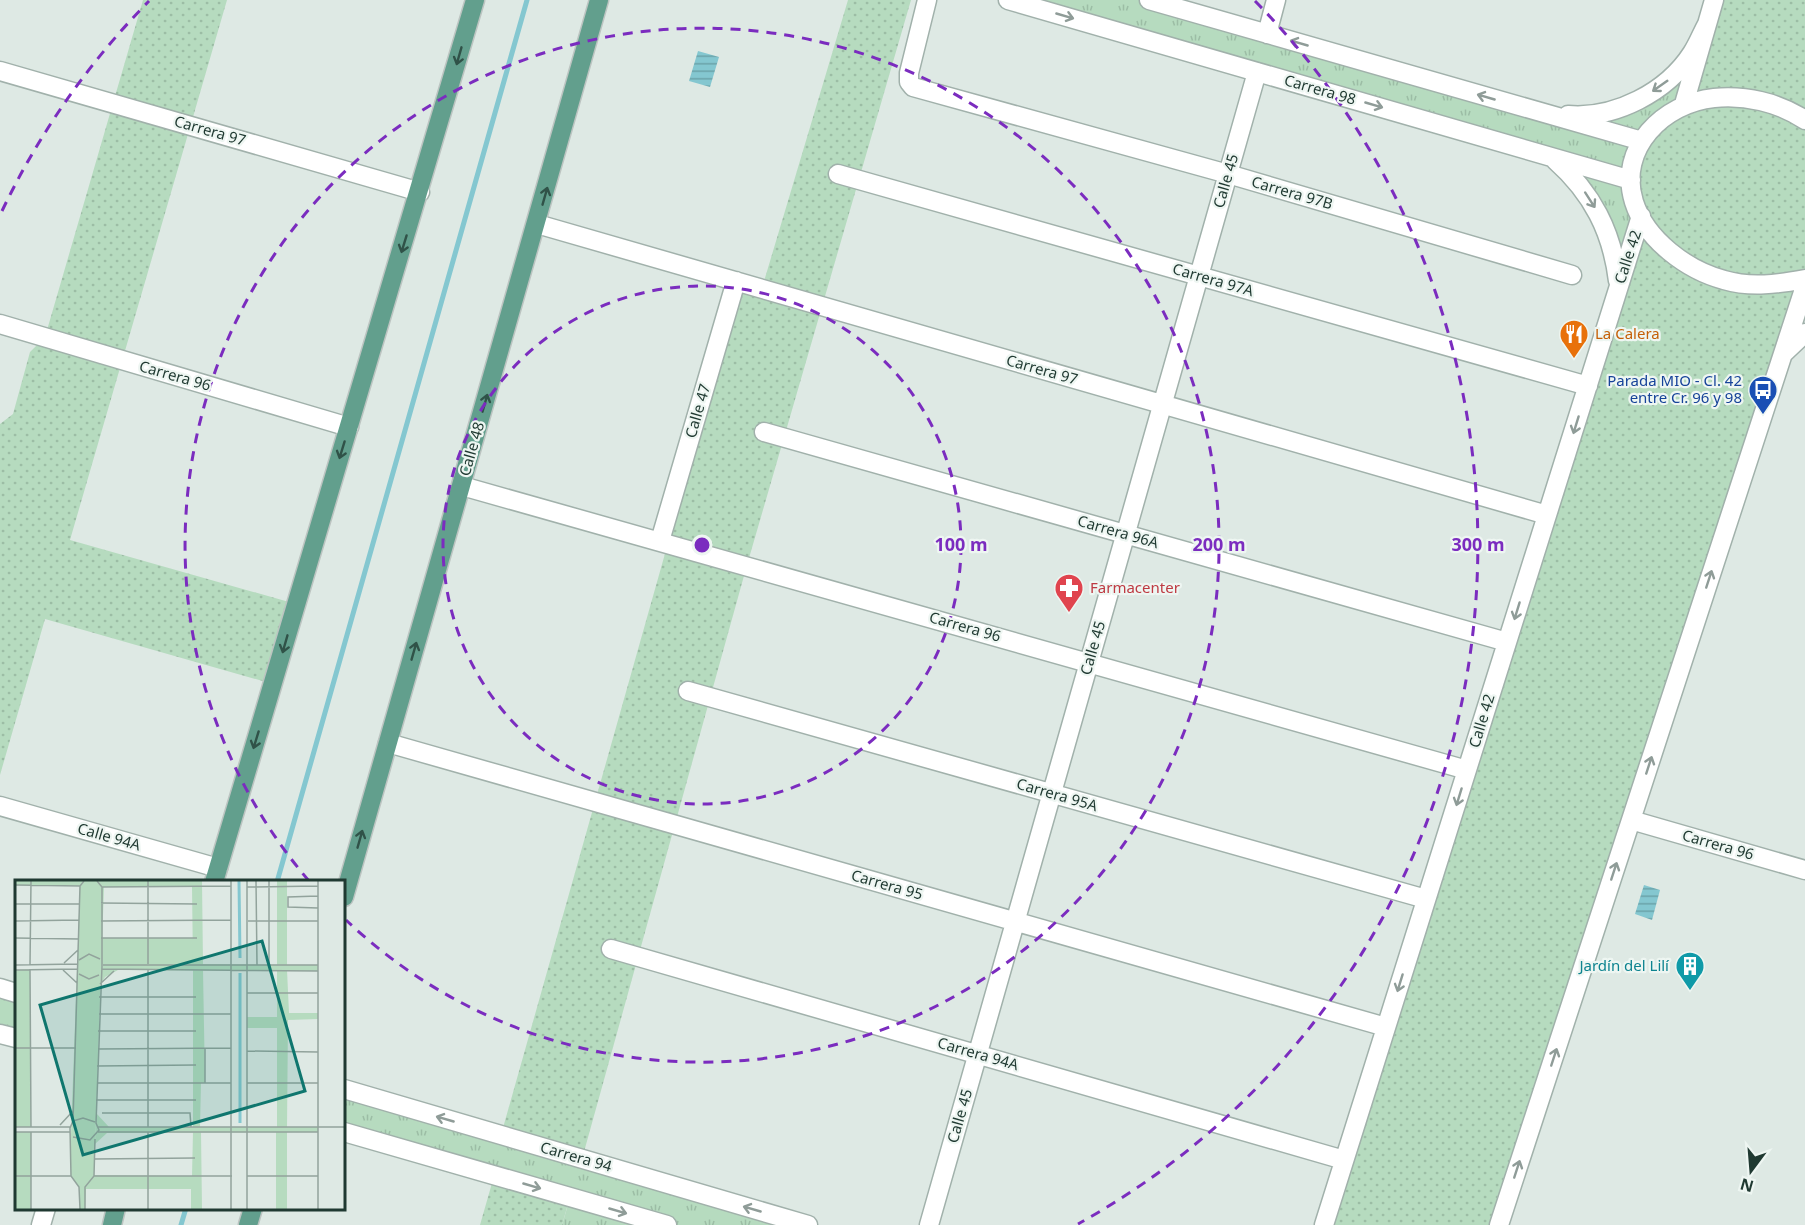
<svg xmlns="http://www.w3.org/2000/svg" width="1805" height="1225" font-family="'Noto Sans',sans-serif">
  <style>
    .grass { fill: url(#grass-tufts) }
    .park { fill: url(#park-dots) }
    .water { fill: url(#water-rules) }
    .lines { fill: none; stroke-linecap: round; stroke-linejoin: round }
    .stream { stroke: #84c7d0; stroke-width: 5 }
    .minor-casing { stroke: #a1b1ab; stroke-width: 21 }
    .major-casing { stroke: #bcc4c1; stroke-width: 21 }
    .minor { stroke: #fff; stroke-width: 18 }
    .major { stroke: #629f8d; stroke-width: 18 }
    .oneway { stroke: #8f9c98 }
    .oneway2 { stroke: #305248 }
    .ring { fill: none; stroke: #7b2cbf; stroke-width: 3; stroke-dasharray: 10 8 }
    .labels { text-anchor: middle; stroke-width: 4.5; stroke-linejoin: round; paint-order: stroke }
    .street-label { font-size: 15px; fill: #1f3931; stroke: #eef6f2 }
    .food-label { font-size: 15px; fill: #c56008; stroke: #eef6f2; text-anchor: start }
    .transit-label { font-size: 15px; fill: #164399; stroke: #eef6f2; text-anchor: end }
    .health-label { font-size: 15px; fill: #be3a42; stroke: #eef6f2; text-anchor: start }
    .culture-label { font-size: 15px; fill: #0d838f; stroke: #eef6f2; text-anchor: end }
    .inset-river { fill: none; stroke: #84c7d0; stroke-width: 3 }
    .inset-road { fill: none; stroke: #92a39c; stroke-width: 1.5 }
    .view { fill: #0f766e; fill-opacity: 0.15; stroke: #0f766e; stroke-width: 3 }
    .inset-edge { fill: none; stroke: #1f3931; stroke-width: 3 }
    .centre { fill: #7b2cbf; stroke: #eef6f2; stroke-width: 3 }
    .ring-label { font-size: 18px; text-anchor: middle; font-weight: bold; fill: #7b2cbf; stroke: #eef6f2; stroke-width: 4.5; stroke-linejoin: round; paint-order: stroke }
  </style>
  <defs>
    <pattern id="grass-tufts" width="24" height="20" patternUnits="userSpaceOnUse" patternTransform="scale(1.5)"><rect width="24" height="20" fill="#b6dbbf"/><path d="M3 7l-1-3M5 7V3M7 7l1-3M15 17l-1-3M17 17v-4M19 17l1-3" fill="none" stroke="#9cbda5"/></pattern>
    <pattern id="park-dots" width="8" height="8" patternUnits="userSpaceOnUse" patternTransform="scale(1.5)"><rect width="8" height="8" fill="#b6dbbf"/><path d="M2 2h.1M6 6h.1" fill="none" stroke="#9cbda5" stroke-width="1.8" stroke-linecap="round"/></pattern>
    <pattern id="water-rules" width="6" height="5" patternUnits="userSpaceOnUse" patternTransform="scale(1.5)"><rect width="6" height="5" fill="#84c7d0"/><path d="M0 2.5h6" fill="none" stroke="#6ba3a9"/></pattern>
  </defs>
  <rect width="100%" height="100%" fill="#dee9e4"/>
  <path class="grass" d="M1008,0H1149L1543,113L1642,99L1707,24L1634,204L1618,289L1606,229L1551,156Z
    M0,988L16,993V1038L0,1034Z
    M344,1089L808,1225H562L570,1198L344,1132Z"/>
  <path class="park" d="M143,0H227L70,540L296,604L273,684L45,619L0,775V424L13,414L30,352L45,337Z
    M848,0H911L747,565L582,1159L501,1135L668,543L736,281L762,288Z
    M1714,0H1805V286L1499,1225H1324L1641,217L1636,153L1684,104Z
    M494,1176L570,1197L562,1225H480Z"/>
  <path class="water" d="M698,51L719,57L710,87L689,81Z
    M1644,885L1660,890L1652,920L1635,914Z"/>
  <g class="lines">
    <path class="stream" d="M277,882L527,0
      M181,1225L186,1208"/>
    <g class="minor-casing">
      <path id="minor" d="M927,0L909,73V82L913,87L1228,174L1572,275
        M1008,0L1631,180
        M1149,0L1642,141
        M1267,34L1276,0
        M0,71L420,192
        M1684,104L1714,0
        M1568,115C1615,119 1667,92 1692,53C1698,44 1702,33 1707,24
        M1805,120C1778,102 1745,95 1714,98C1664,103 1617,148 1634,202C1646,240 1687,270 1724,280C1751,288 1778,284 1805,279
        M1555,160C1592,193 1612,231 1618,281
        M838,174L1588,386
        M537,224L1547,515
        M0,324L349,427
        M1784,353L1805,333
        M764,432L1507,642
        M462,486L1467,770
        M660,541L736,281
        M688,691L1426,899
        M388,743L1386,1027
        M0,806L218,868
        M1631,820L1805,870
        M611,949L1344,1160
        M0,988L16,993
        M0,1034L16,1038
        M344,1089L808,1225
        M344,1132L667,1225
        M41,1225L46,1208
        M929,1225L1257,72
        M1324,1225L1641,216
        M1499,1225L1805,286"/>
    </g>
    <g class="major-casing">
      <path id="major" d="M214,882L475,0
        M344,897L599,0
        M112,1225L116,1208
        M248,1225L253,1208"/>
    </g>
    <use href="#minor" class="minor"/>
    <use href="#major" class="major"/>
  </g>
  <defs><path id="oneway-shaft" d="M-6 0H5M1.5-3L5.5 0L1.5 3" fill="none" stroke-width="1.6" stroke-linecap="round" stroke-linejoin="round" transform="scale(1.5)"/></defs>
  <g class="oneway">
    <use href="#oneway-shaft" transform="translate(1065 16) rotate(16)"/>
    <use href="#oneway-shaft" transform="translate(1299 43) rotate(-164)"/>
    <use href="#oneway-shaft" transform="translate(1660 86) rotate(145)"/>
    <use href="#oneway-shaft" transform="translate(1486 97) rotate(-164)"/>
    <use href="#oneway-shaft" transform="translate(1374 105) rotate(16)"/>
    <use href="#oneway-shaft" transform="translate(1590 200) rotate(57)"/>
    <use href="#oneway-shaft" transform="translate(1576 425) rotate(107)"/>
    <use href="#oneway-shaft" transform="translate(1709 579) rotate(-72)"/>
    <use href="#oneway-shaft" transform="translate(1517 611) rotate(107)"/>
    <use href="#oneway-shaft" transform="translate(1649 765) rotate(-72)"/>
    <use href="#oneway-shaft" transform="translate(1459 797) rotate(107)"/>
    <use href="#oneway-shaft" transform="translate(1614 871) rotate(-72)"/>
    <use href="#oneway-shaft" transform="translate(1400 983) rotate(107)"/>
    <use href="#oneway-shaft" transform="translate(1554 1057) rotate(-72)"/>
    <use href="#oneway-shaft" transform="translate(445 1119) rotate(-164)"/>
    <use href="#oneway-shaft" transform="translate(1517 1169) rotate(-72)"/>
    <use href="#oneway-shaft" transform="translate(532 1186) rotate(16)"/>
    <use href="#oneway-shaft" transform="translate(752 1209) rotate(-164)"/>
    <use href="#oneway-shaft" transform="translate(618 1211) rotate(16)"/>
  </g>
  <g class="oneway2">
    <use href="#oneway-shaft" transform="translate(459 56) rotate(106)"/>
    <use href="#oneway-shaft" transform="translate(545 196) rotate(-74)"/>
    <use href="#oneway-shaft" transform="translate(404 244) rotate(107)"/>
    <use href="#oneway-shaft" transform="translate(485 403) rotate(-74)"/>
    <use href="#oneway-shaft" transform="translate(342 450) rotate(107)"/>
    <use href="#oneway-shaft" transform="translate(285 644) rotate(106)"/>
    <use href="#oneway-shaft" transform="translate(414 651) rotate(-74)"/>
    <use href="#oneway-shaft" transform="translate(256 740) rotate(107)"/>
    <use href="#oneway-shaft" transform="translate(360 839) rotate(-74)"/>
  </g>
  <g class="ring">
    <circle cx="702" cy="545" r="259"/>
    <path d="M309 881A517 517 0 1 1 346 920"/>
    <path d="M2 211A776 776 0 0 1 149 1M1255 1A776 776 0 0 1 1078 1224"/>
  </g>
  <defs>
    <g id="restaurant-pin" transform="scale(1.5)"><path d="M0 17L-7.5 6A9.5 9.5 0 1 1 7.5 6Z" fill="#e8710a" stroke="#eef6f2"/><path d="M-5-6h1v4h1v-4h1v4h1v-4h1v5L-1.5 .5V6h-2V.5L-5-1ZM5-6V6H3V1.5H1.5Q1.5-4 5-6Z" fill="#fff"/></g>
    <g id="bus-pin" transform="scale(1.5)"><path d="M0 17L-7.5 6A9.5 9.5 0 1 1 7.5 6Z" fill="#1a4fb4" stroke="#eef6f2"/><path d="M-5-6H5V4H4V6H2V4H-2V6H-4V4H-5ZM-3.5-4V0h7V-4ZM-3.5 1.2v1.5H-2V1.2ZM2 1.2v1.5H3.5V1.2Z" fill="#fff"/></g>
    <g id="pharmacy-pin" transform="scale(1.5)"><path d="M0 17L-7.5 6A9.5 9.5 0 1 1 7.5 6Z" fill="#e0444e" stroke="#eef6f2"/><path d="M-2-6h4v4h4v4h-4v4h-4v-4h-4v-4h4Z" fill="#fff"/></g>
    <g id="building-pin" transform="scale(1.5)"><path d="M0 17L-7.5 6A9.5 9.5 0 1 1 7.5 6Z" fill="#0f9aa8" stroke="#eef6f2"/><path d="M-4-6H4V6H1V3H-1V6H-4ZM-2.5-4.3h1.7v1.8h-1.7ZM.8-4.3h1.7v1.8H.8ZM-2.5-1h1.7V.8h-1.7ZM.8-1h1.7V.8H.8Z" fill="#fff"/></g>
  </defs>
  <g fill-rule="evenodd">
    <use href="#restaurant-pin" x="1574" y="334"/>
    <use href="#bus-pin" x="1763" y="390"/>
    <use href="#pharmacy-pin" x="1069" y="588"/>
    <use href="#building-pin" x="1690" y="966"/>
  </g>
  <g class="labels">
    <g class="street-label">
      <text transform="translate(1320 90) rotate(16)" y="5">Carrera 98</text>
      <text transform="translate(210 131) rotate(16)" y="5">Carrera 97</text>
      <text transform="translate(1226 181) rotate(-74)" y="5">Calle 45</text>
      <text transform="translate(1292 193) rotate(16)" y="5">Carrera 97B</text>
      <text transform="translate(1628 257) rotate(-72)" y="5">Calle 42</text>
      <text transform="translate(1213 280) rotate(16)" y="5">Carrera 97A</text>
      <text transform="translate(1042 370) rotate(16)" y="5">Carrera 97</text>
      <text transform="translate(175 376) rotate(16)" y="5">Carrera 96</text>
      <text transform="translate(698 411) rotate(-74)" y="5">Calle 47</text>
      <text transform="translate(472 449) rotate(-74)" y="5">Calle 48</text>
      <text transform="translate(1118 532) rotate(16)" y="5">Carrera 96A</text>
      <text transform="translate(965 627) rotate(16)" y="5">Carrera 96</text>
      <text transform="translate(1093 648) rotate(-74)" y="5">Calle 45</text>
      <text transform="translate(1482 721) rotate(-73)" y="5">Calle 42</text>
      <text transform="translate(1057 795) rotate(16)" y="5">Carrera 95A</text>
      <text transform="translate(109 837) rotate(16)" y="5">Calle 94A</text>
      <text transform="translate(1718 845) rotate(16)" y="5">Carrera 96</text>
      <text transform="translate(887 885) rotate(16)" y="5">Carrera 95</text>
      <text transform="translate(978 1054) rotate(16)" y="5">Carrera 94A</text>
      <text transform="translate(960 1116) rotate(-74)" y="5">Calle 45</text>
      <text transform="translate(576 1157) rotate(16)" y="5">Carrera 94</text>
    </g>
    <g class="food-label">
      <text x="1595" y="339">La Calera</text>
    </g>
    <g class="transit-label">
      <text x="1742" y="386">Parada MIO - Cl. 42<tspan x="1742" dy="17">entre Cr. 96 y 98</tspan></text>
    </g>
    <g class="health-label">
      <text x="1090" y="593">Farmacenter</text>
    </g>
    <g class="culture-label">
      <text x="1669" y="971">Jardín del Lilí</text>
    </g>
  </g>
  <g transform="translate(15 880)">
    <rect width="330" height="330" fill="#dee9e4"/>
    <path d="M86,58H178V84L303,85V91L103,90L90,97L84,107ZM81,233L94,247H303V252L92,253L80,264Z" fill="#b6dbbf"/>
    <path d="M0,1H187L188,85H178L177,7H89L79,295L177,296L178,252H186L187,329H176V309H71L70,329H65L64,307L56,296V254L65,6L0,5ZM262,1H272V85H262ZM15,89L16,247H1L0,90ZM178,90H188L190,203H186L185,247H178ZM262,90H272L274,133H303V139L273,140L272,247H262V148H232V137H262ZM1,252H16V329H0ZM261,252H272V329H261Z" fill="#b6dbbf"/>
    <path class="inset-river" d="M224,1L225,78M225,93V243"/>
    <path class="inset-road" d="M133,1V84M241,1L242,85M254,1V84M303,1V329M0,5L65,6M87,7L216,6M232,7L303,6M86,23L182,24M0,24H64M303,28L273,27V17L303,16M0,41L64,40M86,41L216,40M233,41H303M0,58L64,59M86,58H182M64,80L74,74L85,79M49,83L63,70M0,85L62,84M15,85L16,1M88,85H303M15,89L16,247M87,89L303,91M0,90L62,89M48,90L62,103M133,90V247M64,94L74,99L84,95M85,104L99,91M232,113H303M84,117H181M84,134H216M83,151H181M0,168H61M83,169L216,168M232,171L303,172M82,186L181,185M82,203H216M190,203V168M232,203H303M81,220H181M87,233H175L176,247M58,241L68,238L80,242M45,245L58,231M0,247H55M83,247H330M1,252H55M16,252V329M83,252H303M133,252V329M58,257L75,260L84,250L81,243L87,86V7L82,1M79,279L180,278M0,296H56M79,296H217M232,296H303M0,306V85M65,329L64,307L56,296L55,248L58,241L65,6L69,1M70,329V307L79,296L80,259M216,329V1M232,329V1"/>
    <path class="view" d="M247,61L290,211L68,275L25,125Z"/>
    <rect width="330" height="330" class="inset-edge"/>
  </g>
  <circle cx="702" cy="545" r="9" class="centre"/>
  <g class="ring-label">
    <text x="961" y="551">100 m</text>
    <text x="1219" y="551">200 m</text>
    <text x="1478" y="551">300 m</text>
  </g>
  <g transform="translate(1751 1171) rotate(196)" stroke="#eef6f2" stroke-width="4.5" paint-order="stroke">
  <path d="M0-4.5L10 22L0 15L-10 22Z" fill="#1f3931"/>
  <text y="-9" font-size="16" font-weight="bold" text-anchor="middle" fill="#1f3931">N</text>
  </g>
</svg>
